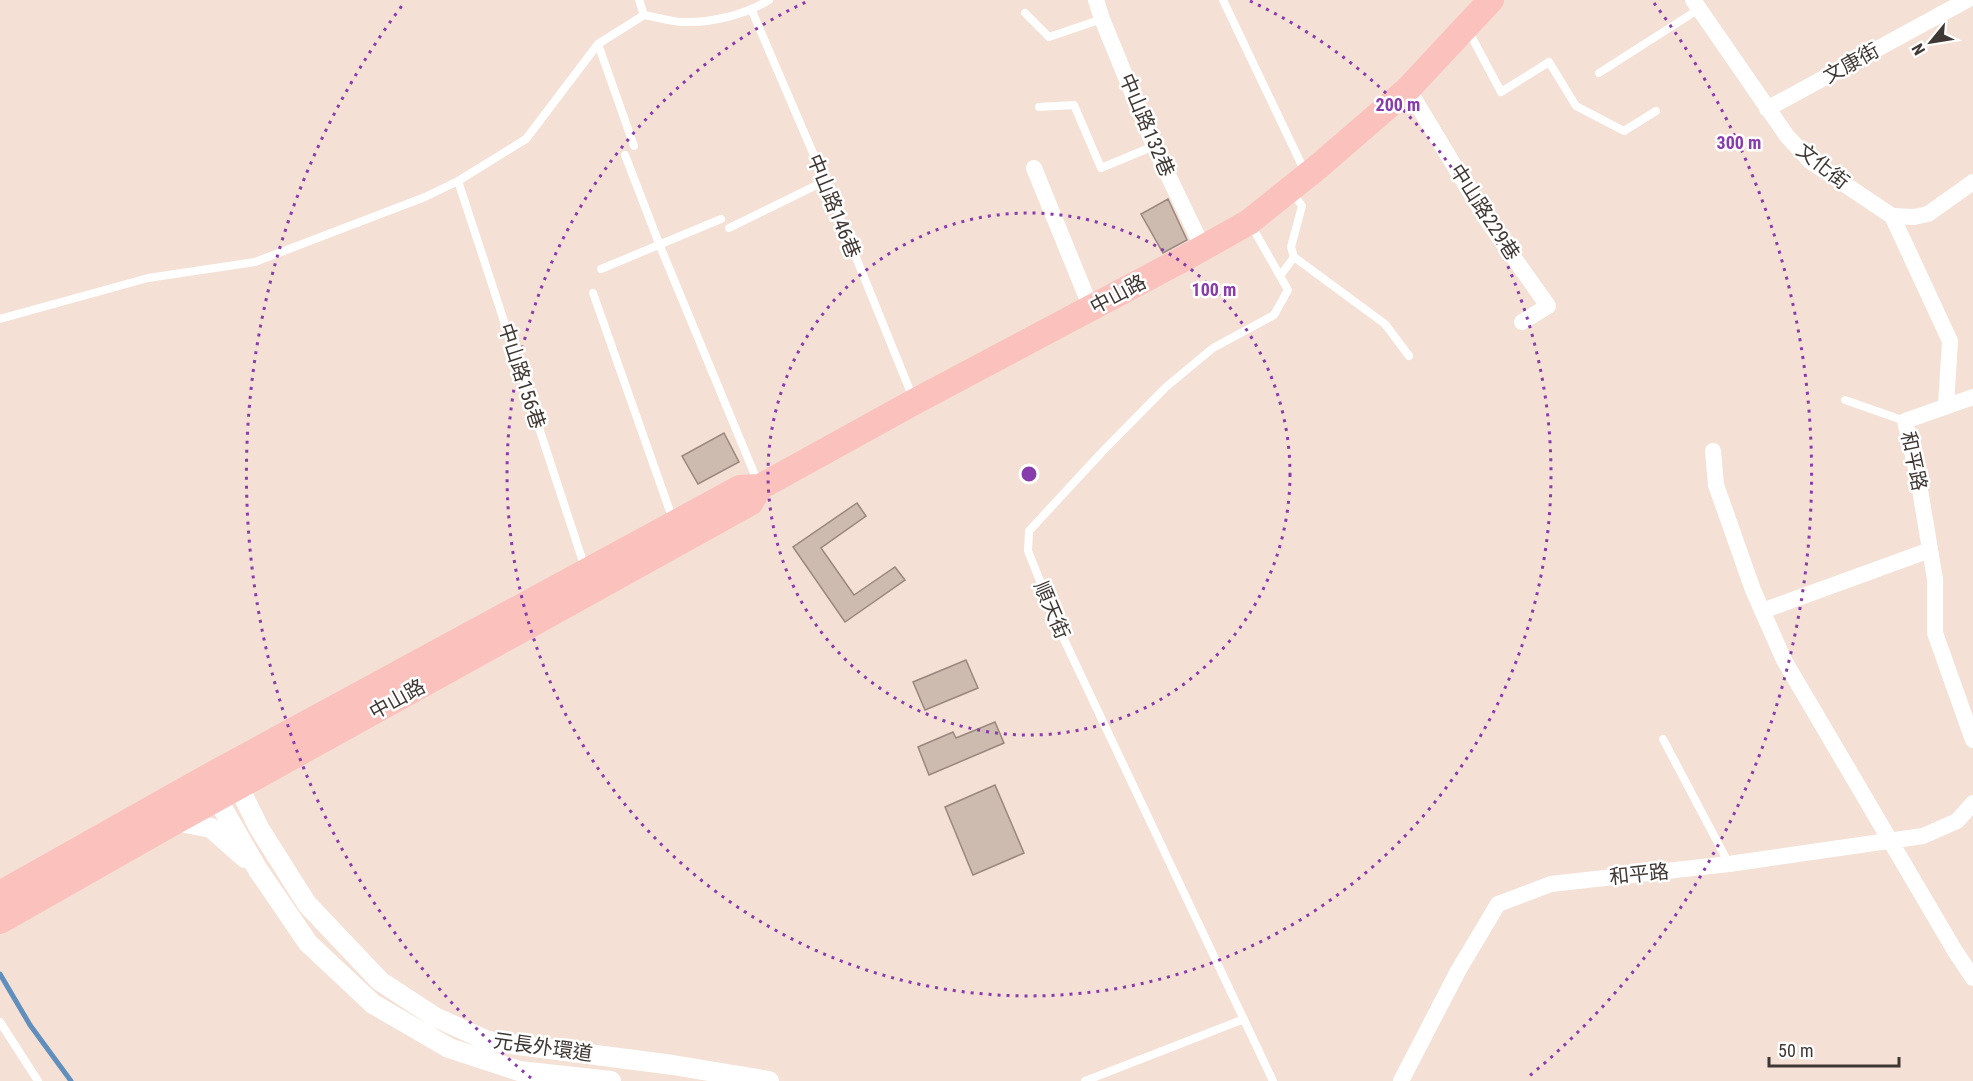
<svg xmlns="http://www.w3.org/2000/svg" width="1973" height="1081" font-family="'Roboto Condensed','Noto Sans TC',sans-serif">
  <style>
    .lines { fill: none; stroke-linecap: round; stroke-linejoin: round }
    .stream { stroke: #608fbd; stroke-width: 5 }
    .building { fill: #cebbb0; stroke: #99877d; stroke-width: 1.5 }
    .service { stroke: #fff; stroke-width: 8 }
    .minor { stroke: #fff; stroke-width: 16 }
    .tertiary { stroke: #fff; stroke-width: 20 }
    .primary { stroke: #fbc1bd; stroke-width: 26 }
    .ring { fill: none; stroke: #883bac; stroke-width: 3; stroke-dasharray: 3 6 }
    .labels { text-anchor: middle; stroke-width: 5; stroke-linejoin: round; paint-order: stroke }
    .street-label { font-size: 20px; fill: #3f3733; stroke: #fff }
    .centre { fill: #883bac; stroke: #fff; stroke-width: 3 }
    .ring-label { font-size: 18px; text-anchor: middle; font-weight: bold; fill: #883bac; stroke: #fff; stroke-width: 5; stroke-linejoin: round; paint-order: stroke }
  </style>
  <rect width="100%" height="100%" fill="#f4e0d5"/>
  <g class="lines">
    <path class="stream" d="M0,974L30,1025L71,1081"/>
  </g>
  <path class="building" d="M1168,199L1187,240L1163,253L1141,214Z
    M724,433L739,462L698,484L682,456Z
    M857,503L866,516L821,548L854,595L895,567L905,580L845,622L793,547Z
    M966,660L978,688L925,710L913,682Z
    M995,722L1004,743L929,775L918,747L953,732L956,738Z
    M995,785L1024,853L973,875L945,807Z"/>
  <g class="lines">
    <path class="service" d="M639,0L644,15
      M1223,0L1306,174
      M752,11L825,181L913,398
      M1025,13L1049,37L1102,19
      M1468,30L1501,92L1549,62L1576,106L1624,131L1656,111
      M598,44L634,146
      M1599,73L1699,9
      M1039,107L1074,105L1101,168L1154,146
      M625,155L660,246L759,485
      M458,181L585,568
      M1251,225L1288,290L1274,315L1213,348L1166,387L1102,452L1029,531L1028,551L1060,631L1273,1081
      M729,228L825,181
      M1294,257L1385,324L1409,356
      M601,269L721,219
      M1280,276L1294,257L1291,247L1302,206L1291,191
      M593,293L673,520
      M0,319L148,278L255,262L425,197L458,181L526,139L598,44L644,15C656,17 669,21 682,22C712,23 744,15 769,0
      M1845,400L1905,421
      M1663,739L1729,864
      M0,1022L38,1081
      M1085,1081L1244,1019"/>
    <path class="minor" d="M1096,0L1102,19L1154,146L1203,248
      M1693,0L1787,136L1810,161L1892,216L1914,217L1928,214L1973,182
      M1408,89L1487,220L1548,306L1522,322
      M1767,109L1967,0
      M1034,168L1091,308
      M1892,216L1950,341L1946,405
      M1973,397L1905,421L1918,478L1935,579V633L1973,740
      M1713,451L1716,485L1753,590L1784,660L1955,951L1973,978
      M1762,611L1930,550
      M1401,1081L1458,971L1498,904L1551,884L1729,864L1923,836L1957,821L1973,803"/>
    <path class="tertiary" d="M233,775L259,828L307,904L380,981L435,1017L488,1041L673,1065L769,1081
      M211,788L258,870L308,943L373,1004L449,1048L519,1071L611,1081
      M176,821L211,828L245,858"/>
    <path class="primary" d="M0,894L204,779L740,488L760,487L914,402L1185,258L1249,222L1319,166L1408,89L1491,0
      M0,921L176,821L750,503L760,487"/>
  </g>
  <g class="ring">
    <circle cx="1029" cy="474" r="261"/>
    <path d="M1250 1A522 522 0 1 1 808 1"/>
    <path d="M531 1078A783 783 0 0 1 404 3M1654 3A783 783 0 0 1 1527 1078"/>
  </g>
  <g class="labels">
    <g class="street-label">
      <text transform="translate(1851 63) rotate(-29)" y="7">文康街</text>
      <text transform="translate(1147 125) rotate(67)" y="7">中山路132巷</text>
      <text transform="translate(1823 166) rotate(38)" y="7">文化街</text>
      <text transform="translate(834 206) rotate(68)" y="7">中山路146巷</text>
      <text transform="translate(1485 212) rotate(57)" y="7">中山路229巷</text>
      <text transform="translate(1118 294) rotate(-28)" y="7">中山路</text>
      <text transform="translate(522 376) rotate(72)" y="7">中山路156巷</text>
      <text transform="translate(1914 461) rotate(78)" y="7">和平路</text>
      <text transform="translate(1052 610) rotate(67)" y="7">順天街</text>
      <text transform="translate(397 699) rotate(-29)" y="7">中山路</text>
      <text transform="translate(1639 874) rotate(-6)" y="7">和平路</text>
      <text transform="translate(543 1047) rotate(8)" y="7">元長外環道</text>
    </g>
  </g>
  <circle cx="1029" cy="474" r="9" class="centre"/>
  <g class="ring-label">
    <text x="1398" y="111">200 m</text>
    <text x="1739" y="149">300 m</text>
    <text x="1214" y="296">100 m</text>
  </g>
  <g transform="translate(1931 42) rotate(240)" stroke="#ffffff" stroke-width="4.5" paint-order="stroke">
  <path d="M0-4.5L10 22L0 15L-10 22Z" fill="#3f3733"/>
  <text y="-9" font-size="16" font-weight="bold" text-anchor="middle" fill="#3f3733">N</text>
  </g>
  <path d="M1769 1057v9h130v-9" fill="none" stroke="#3f3733" stroke-width="3"/>
  <text x="1778" y="1057" font-size="18" fill="#3f3733" stroke="#ffffff" stroke-width="4.5" paint-order="stroke">50 m</text>
</svg>
